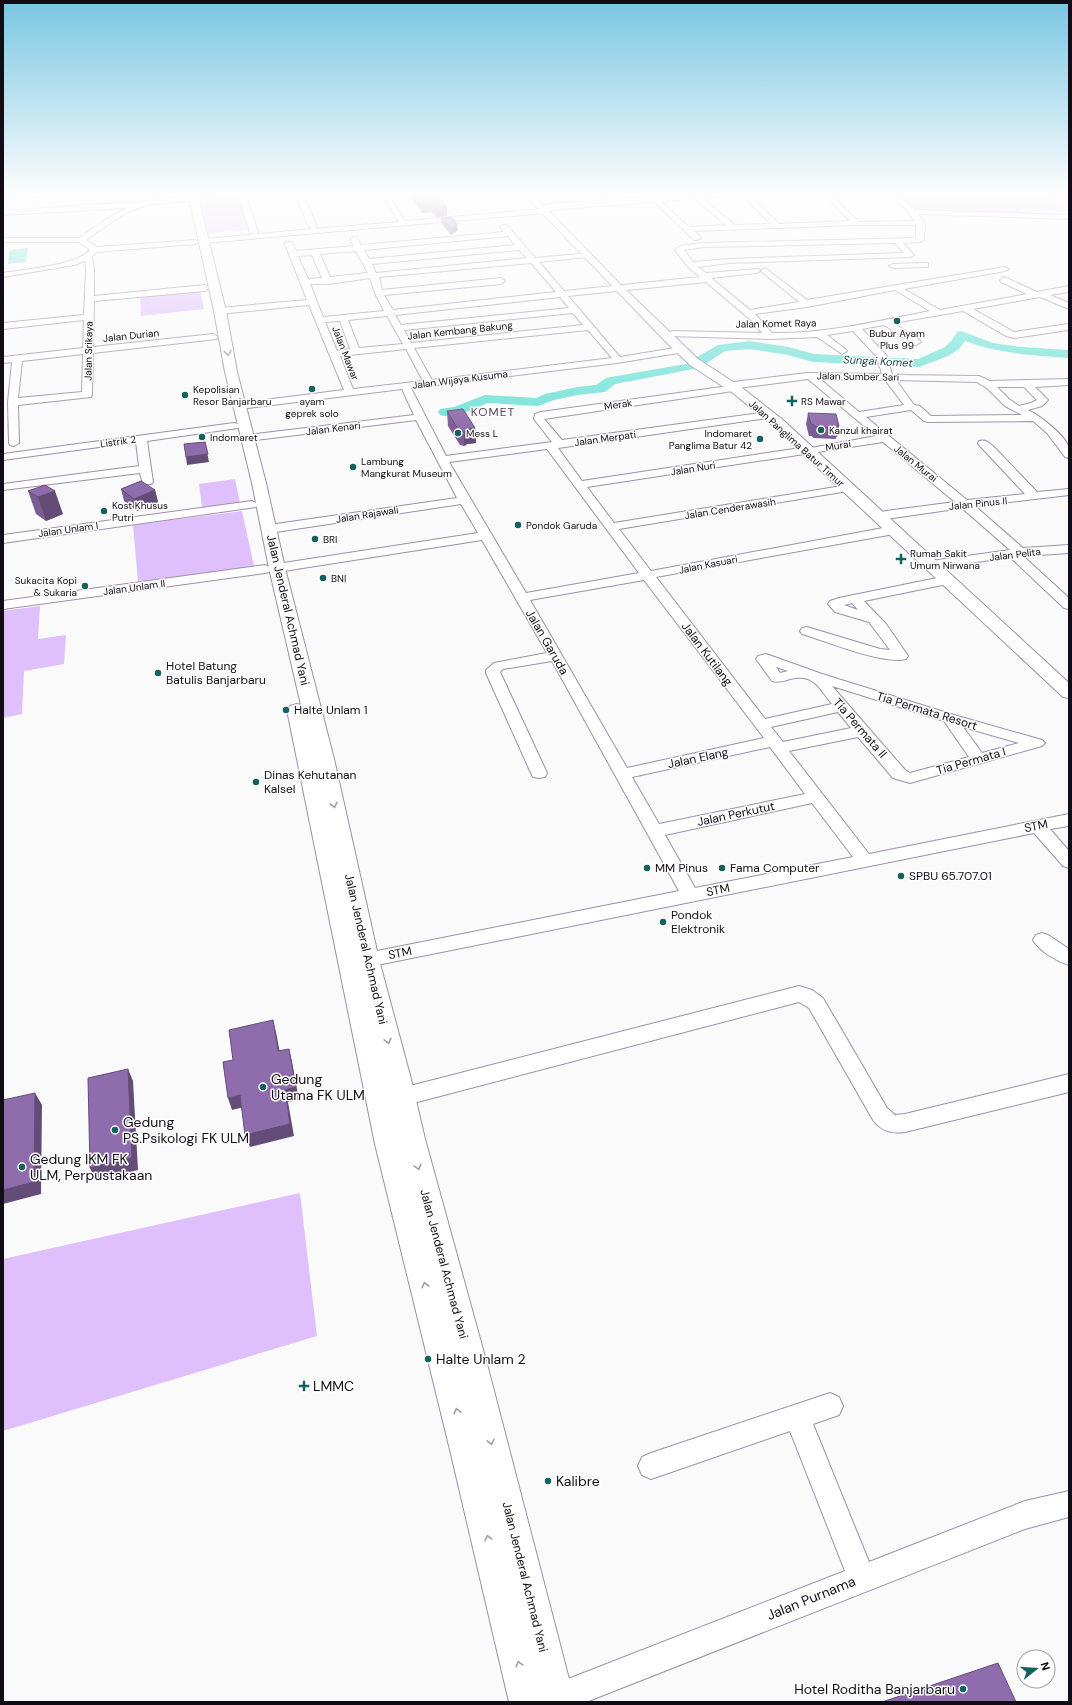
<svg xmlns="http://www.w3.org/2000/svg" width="1072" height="1705" font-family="'DM Sans',sans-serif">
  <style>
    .green { fill: #e0bffd }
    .water { fill: #74e2d8 }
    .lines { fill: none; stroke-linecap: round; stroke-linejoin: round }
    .river { fill: #74e2d8; fill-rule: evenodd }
    .minor-casing { stroke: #9d8eab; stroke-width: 2 }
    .major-casing { stroke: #9d8eab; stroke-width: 2 }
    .highway-casing { stroke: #9d8eab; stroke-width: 2 }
    .minor { fill: #fff; fill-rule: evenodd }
    .major { fill: #fff; fill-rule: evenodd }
    .highway { fill: #fff; fill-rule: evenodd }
    .wall { fill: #7b5d94 }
    .shaded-wall { fill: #644c78 }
    .building { fill: #8f6cac; stroke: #644c78 }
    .oneway { stroke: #a09ea2 }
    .poi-dot { fill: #14625d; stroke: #fff; stroke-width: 1.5 }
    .labels { text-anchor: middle; stroke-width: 3; stroke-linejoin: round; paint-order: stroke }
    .far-street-label { font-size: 10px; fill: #120c16; stroke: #fff }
    .far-poi-label { font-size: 10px; fill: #120c16; stroke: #fff; text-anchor: start }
    .far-water-label { font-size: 11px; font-style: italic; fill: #184a46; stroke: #fff }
    .far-quarter-label { font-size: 12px; letter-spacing: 1px; fill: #53455f; stroke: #fff }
    .street-label { font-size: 12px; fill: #120c16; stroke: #fff }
    .poi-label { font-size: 12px; fill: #120c16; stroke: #fff; text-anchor: start }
    .near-poi-label { font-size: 14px; fill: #120c16; stroke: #fff; text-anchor: start }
    .near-street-label { font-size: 14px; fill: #120c16; stroke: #fff }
  </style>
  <rect width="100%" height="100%" fill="#fafafa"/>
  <path class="green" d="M237,193L248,230L208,233L200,196Z
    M892,193H1043L1052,199L1069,206V211L1020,209L1024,214L914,211Z
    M200,290L204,309L141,316L140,296Z
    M235,479L240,503L202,507L199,484Z
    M242,511L254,566L138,582L133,525Z
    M40,606L38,639L66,635L64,664L24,671L22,714L3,718V611Z
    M300,1193L317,1336L3,1431V1259Z"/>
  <path class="water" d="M28,248L26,262L8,264L9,250Z"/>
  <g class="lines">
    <path class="river" d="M961,331L993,343L1022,347L1069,350V358C1032,355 1000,354 965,341L959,349L948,356L919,367L813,362L788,355L749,349L725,351L707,363H699L701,365L699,368L615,384L605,392L577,395L554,400L538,406L487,403L462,414L445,416L440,415L438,412L440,409L454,407L485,395L536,398L545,394L577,387L596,385L606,378L611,377L697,362L696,360L697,357L718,345L749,341L789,347L814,354L918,359L945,347L952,340L957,332Z"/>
    <g class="minor-casing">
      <path id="minor" d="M34,193H62L58,195L3,199V195Z
        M237,193H245L258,232L257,234H254L250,232Z
        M295,193H302L317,227L314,229L399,222L381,193H387L405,221L544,209L551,207L555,209L545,213L204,243L200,241L204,239L313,229L309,227Z
        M604,193H612L623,202L619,204H616Z
        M645,193H652L689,227L726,225L688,193H695L735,225L771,224L740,193H747L779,224L850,221L822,193H829L859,222L915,221L906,209L888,193H895L915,210L1069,215V219L918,214L925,223L924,240L920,242L903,243L914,255L910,257L729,263L698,267L706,273L759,269L760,271L756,273L711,278L750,310L799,302L762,272L761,270L765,268L807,300L1005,267L1009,269L1005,271L904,289L940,310L1027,294L1001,282L1000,280L1004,277L1037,292L1069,286V292L1050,295L1069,303V309L1040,297L973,309L1014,332L1068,324V330L1014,338L1006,336L963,311L893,323L919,340L921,342L916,345L884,325L862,329L887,356L892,375L979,376L990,381L1069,379V385L1035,387L1048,400L1042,406L1028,410C1040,416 1067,436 1069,449C1069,452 1069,455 1069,458L1065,457L1047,433L1033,421L928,422L924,421L911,410L866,417L967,500L1025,494L979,445L978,443L979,441C986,439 989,443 994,447L1037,492L1069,489V495L975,506L1023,548L1069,545V553L1023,556L1069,598V609L1064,608L1010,557L938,568L934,567L932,564L934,561L938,560L1010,550L962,508L886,519L882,518L880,515L882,512L886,511L955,502L883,442L587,487L614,523L848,485L852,486L854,488L852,490L848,491L619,529L651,571L894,526L898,527L900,530L898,533L894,534L656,577L765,719L832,704C819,688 814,673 790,679C784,681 778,683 772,681L756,659L758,656L766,654L822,674L954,715L1042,740L1045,743L1042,746L910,783L893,778L858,737L789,751L869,854L1069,814V826L1050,829L1069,851V868L1063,866L1034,833L367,967L360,965L358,960L360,955L367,953L679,891L552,661L503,669L500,672L547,773L545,777L539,778L533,777L531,773L486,673V670L494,663L547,653L482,540L277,572L271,569L269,572L265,573L3,609V601L265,565L271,568L273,565L277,564L478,533L461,504L269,533L265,532L263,529L265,526L269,525L457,498L416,420L248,441L243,438L248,435L414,415L402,389L240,409L236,408L235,406L236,404L240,403L344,390L309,305L220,314L216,311L220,308L307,300L285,244L286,242H292L296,251L354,246L350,239L354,237H357L361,245L504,232L500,227L504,225H507L535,258L590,253L591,255L587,257L539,262L564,291L700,277L688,267L675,250L679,246L704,243L916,238V225H854L694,231L701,238L697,240H694ZM508,236L515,245L369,259L364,250ZM895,243L904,253L729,259L693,262L684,250L704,247ZM519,250L527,258L376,273L372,264ZM356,251L368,273L330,277L320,254ZM312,255L322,278L308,279L298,256ZM531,263L556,292L393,310L384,295L501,284L505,281L501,278L382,290L379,277ZM370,278L375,293L384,311L323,317L310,284H328ZM706,282L752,321L762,333L672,331L667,334L669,336L770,339L817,337L842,354L847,351L845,349L827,335L853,331L877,357L882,374L807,373L734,382L730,383L729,386L541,412L535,414L534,419L552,442L446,456L411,388L617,363L684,352L686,350L681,347L620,357L568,296ZM895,290L930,311C878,321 826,334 772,333L755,314L807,307ZM560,297L569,308L401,325L395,315ZM573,313L583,325L411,343L404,330ZM387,316L403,344L359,348L348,320ZM340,321L350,349L337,351L325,322ZM588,330L612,358L432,380L414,348ZM406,349L423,381L353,389L340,356ZM808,379L876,436L811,448L807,447L582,481L558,448L768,418L773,415L768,412L562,440L544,419L733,391L737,390L738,388ZM820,379L885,380L904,405L859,412ZM896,380L977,382L988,389L1005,406L1022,415L931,416L920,406L914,405ZM997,387H1024L1037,400L1031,403L1019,406L1009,399ZM547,449L639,573L526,593L449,462ZM644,580L764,738L627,768L530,600ZM776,667L788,671L780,673ZM832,686L944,721L969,757L910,773L905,770ZM838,712L851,728L783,742L771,727ZM963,727L1019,743L982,753ZM770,747L805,794L659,824L632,777ZM812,803L853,857L695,888L665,835Z
        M1051,193H1061L1069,196V200Z
        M186,197H189V201C175,203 162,202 148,205C125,210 105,227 86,240L97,247L195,240L199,242L195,244L96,252L92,257L94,270V296L205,285L209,288L205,291L94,301L93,347L213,334L218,337L216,339L93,353L92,395L91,397L18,405L19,443L14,446L10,445L9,443L8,402L12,362L3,363V357L83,348L84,320L3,329V323L84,315L86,270L85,261L74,265L3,277V273C25,269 76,266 90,250L79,242H3V238H79L107,219L127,208L3,215V211L101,204L139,203L157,199ZM83,354L82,392L18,398L22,361Z
        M925,263H928V267L893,268L889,266L893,264Z
        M234,423L238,424L239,426L238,428L147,441L153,482L151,484H143L140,473L3,490V484L139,466L136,442L3,460V454Z
        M252,501L256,503L258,505L256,507L3,543V535Z
        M947,576L952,577L953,580L952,583L864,601L886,624L908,656L906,659C883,665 826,641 802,634L800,631L802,628L807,627L880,649L890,650L869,622L835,612L828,604L830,601L839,598ZM852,603L858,610L844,605Z
        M1042,933L1048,935L1069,949V965C1057,961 1039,951 1033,940L1036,935Z
        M799,986L812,990L823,998L887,1108L895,1115L905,1114L1069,1074V1092L905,1132C892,1134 881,1131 873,1120L809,1008L799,1002L402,1106L395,1103L392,1097L395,1091L402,1088Z
        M830,1393L839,1397L843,1406L839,1415L813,1424L869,1562L1025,1501L1069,1491V1517L1025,1529L586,1702H542L541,1699L545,1688L845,1571L790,1431L651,1479L642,1475L638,1466L642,1457L651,1453Z"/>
    </g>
    <g class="major-casing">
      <path id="major" d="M204,193H241L237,196L193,199L189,196L193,193Z
        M523,193H532L544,206L548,204L700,193H734L730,196L548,210L622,286L698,359L741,387L783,420L1069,683V698L1063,697L773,426L733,393L690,365L666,342Z"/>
    </g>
    <g class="highway-casing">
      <path id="highway" d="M188,193H197L226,311L237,372L266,483L285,568L334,759L379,960L411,1079L425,1139L487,1364L575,1702H509L451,1454L375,1144L287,710L290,706L297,704L301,705L269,568L252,483L225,372L214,311Z"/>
    </g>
    <use href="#minor" class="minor"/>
    <use href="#major" class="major"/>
    <use href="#highway" class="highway"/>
  </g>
  <path class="wall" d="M409,193H436L447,216L436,217L432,212L422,213L409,195Z
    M441,218L457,224L458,230L451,235L442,224Z
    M447,411L475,428L476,443L467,444L464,446L460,445L448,426Z
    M808,413L839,426L837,437H836V439L813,438L812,436H809L806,424Z
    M45,485L63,514L46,521L36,514L28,491Z
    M121,489L155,490L158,502L137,511L124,501Z"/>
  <path class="shaded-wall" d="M431,203L432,212L422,213L421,204Z
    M447,207V216L436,217V208Z
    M457,224L458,230L451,235V229Z
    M475,428L476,443L467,444L464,446V432L466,429Z
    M205,442L209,462L187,465L186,457Z
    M155,490L158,502L137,511L134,499Z
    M55,491L63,514L46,521L38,497Z
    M273,1020L276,1032L282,1064L278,1051Z
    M289,1049L292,1062L299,1100L288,1102L294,1136L250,1147L245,1135L285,1090Z
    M128,1069L133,1081L138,1170L96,1180L90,1168Z
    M35,1093L42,1105L41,1194L3,1204V1190Z
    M240,1095L244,1107L232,1110L228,1098Z"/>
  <path class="building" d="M413,193H436L447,207L436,208L431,203L421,204Z
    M452,217L457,224L451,229L441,218Z
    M463,409L475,428L466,429L464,432L459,431L447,411Z
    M808,413L836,414L839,426H837L838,428L815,427L814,425L811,424Z
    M205,442L208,454L186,457L184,444Z
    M141,481L155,490L134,499L121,489Z
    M45,485L55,491L38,497L28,491Z
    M273,1020L278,1051L289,1049L296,1087L285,1090L290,1124L245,1135L240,1095L228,1098L223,1062L233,1060L229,1030Z
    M128,1069L132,1158L90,1168L88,1078Z
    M35,1093L34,1182L3,1190V1100Z
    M998,1663L1016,1702H882Z"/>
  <defs><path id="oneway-chevron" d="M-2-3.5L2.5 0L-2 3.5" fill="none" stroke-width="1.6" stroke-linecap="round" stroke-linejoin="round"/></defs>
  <g class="oneway">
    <use href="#oneway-chevron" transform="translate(228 353) rotate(80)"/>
    <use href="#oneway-chevron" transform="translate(334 805) rotate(78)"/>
    <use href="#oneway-chevron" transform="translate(388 1041) rotate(76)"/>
    <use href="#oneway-chevron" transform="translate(418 1167) rotate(75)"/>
    <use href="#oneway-chevron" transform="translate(425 1285) rotate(-104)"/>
    <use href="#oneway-chevron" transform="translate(457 1411) rotate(-104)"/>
    <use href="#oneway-chevron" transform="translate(491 1442) rotate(76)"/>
    <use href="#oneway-chevron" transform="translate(488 1538) rotate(-104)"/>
    <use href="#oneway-chevron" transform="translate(519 1664) rotate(-104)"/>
  </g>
  <linearGradient id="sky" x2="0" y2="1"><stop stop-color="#79c6e2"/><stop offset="0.45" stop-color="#fdfdfd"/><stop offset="1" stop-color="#fdfdfd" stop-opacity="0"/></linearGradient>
  <rect width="1072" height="431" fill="url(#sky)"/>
  <g class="poi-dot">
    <circle cx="897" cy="321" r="4"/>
    <circle cx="312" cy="389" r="4"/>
    <circle cx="185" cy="395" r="4"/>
    <path d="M790 395h4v4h4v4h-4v4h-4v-4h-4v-4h4z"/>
    <circle cx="821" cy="430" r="4"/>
    <circle cx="458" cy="433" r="4"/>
    <circle cx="202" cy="437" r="4"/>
    <circle cx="760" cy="439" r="4"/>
    <circle cx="353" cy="467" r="4"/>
    <circle cx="104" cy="511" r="4"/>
    <circle cx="518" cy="525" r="4"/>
    <circle cx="315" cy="539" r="4"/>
    <path d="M899 553h4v4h4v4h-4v4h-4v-4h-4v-4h4z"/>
    <circle cx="323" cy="578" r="4"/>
    <circle cx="85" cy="586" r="4"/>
    <circle cx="158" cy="673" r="4"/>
    <circle cx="286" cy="710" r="4"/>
    <circle cx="256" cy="782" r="4"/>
    <circle cx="647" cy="868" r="4"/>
    <circle cx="722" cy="868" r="4"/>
    <circle cx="901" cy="876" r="4"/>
    <circle cx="663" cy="922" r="4"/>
    <circle cx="263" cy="1087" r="4"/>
    <circle cx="115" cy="1130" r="4"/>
    <circle cx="22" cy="1167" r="4"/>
    <circle cx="428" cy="1359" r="4"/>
    <path d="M302 1380h4v4h4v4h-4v4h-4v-4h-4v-4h4z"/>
    <circle cx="548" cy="1481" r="4"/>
    <circle cx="963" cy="1689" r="4"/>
  </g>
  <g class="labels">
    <g class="far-street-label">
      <text transform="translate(776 323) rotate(-1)" y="4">Jalan Komet Raya</text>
      <text transform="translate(460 330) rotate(-6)" y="4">Jalan Kembang Bakung</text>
      <text transform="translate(131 335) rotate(-6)" y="4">Jalan Durian</text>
      <text transform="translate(88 351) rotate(-89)" y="4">Jalan Srikaya</text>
      <text transform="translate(346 353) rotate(69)" y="4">Jalan Mawar</text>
      <text transform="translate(858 376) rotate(1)" y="4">Jalan Sumber Sari</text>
      <text transform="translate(460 379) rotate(-7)" y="4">Jalan Wijaya Kusuma</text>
      <text transform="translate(618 404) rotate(-8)" y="4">Merak</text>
      <text transform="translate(333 428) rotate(-7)" y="4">Jalan Kenari</text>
      <text transform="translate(605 438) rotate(-8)" y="4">Jalan Merpati</text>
      <text transform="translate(118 441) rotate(-8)" y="4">Listrik 2</text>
      <text transform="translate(797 443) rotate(42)" y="4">Jalan Panglima Batur Timur</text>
      <text transform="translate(838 445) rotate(-9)" y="4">Murai</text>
      <text transform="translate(916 463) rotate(39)" y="4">Jalan Murai</text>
      <text transform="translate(693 468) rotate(-9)" y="4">Jalan Nuri</text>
      <text transform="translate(978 503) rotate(-6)" y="4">Jalan Pinus II</text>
      <text transform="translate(730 508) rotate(-9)" y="4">Jalan Cenderawasih</text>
      <text transform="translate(367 514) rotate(-9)" y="4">Jalan Rajawali</text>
      <text transform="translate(68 529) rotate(-8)" y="4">Jalan Unlam I</text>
      <text transform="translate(1015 554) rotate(-7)" y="4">Jalan Pelita</text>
      <text transform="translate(708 564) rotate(-11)" y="4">Jalan Kasuari</text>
      <text transform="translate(134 587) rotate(-8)" y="4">Jalan Unlam II</text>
    </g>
    <g class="far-poi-label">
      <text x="897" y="337" text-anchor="middle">Bubur Ayam<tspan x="897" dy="12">Plus 99</tspan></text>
      <text x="193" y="393">Kepolisian<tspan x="193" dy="12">Resor Banjarbaru</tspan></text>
      <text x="312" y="405" text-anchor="middle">ayam<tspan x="312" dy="12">geprek solo</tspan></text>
      <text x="801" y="405">RS Mawar</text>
      <text x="829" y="434">Kanzul khairat</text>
      <text x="466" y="437">Mess L</text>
      <text x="752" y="437" text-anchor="end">Indomaret<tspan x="752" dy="12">Panglima Batur 42</tspan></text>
      <text x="210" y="441">Indomaret</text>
      <text x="361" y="465">Lambung<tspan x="361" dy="12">Mangkurat Museum</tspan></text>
      <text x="112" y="509">Kost Khusus<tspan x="112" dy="12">Putri</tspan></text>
      <text x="526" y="529">Pondok Garuda</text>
      <text x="323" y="543">BRI</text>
      <text x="910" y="557">Rumah Sakit<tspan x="910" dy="12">Umum Nirwana</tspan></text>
      <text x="331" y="582">BNI</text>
      <text x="77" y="584" text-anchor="end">Sukacita Kopi<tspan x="77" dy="12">&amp; Sukaria</tspan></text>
    </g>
    <g class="far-water-label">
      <text transform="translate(878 361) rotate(3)" y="4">Sungai Komet</text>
    </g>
    <g class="far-quarter-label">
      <text x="493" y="416">KOMET</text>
    </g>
    <g class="street-label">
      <text transform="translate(288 610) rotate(77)" y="4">Jalan Jenderal Achmad Yani</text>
      <text transform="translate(547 642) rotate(60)" y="4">Jalan Garuda</text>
      <text transform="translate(707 654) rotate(53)" y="4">Jalan Kutilang</text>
      <text transform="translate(927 711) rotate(17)" y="4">Tia Permata Resort</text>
      <text transform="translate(860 728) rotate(49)" y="4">Tia Permata II</text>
      <text transform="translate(698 758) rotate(-12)" y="4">Jalan Elang</text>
      <text transform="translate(971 761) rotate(-16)" y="4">Tia Permata I</text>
      <text transform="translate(736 814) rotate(-12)" y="4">Jalan Perkutut</text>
      <text transform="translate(1036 826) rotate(-11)" y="4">STM</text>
      <text transform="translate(718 890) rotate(-11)" y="4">STM</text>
      <text transform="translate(366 949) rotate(77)" y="4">Jalan Jenderal Achmad Yani</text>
      <text transform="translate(400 953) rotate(-11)" y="4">STM</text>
      <text transform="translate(444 1264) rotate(75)" y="4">Jalan Jenderal Achmad Yani</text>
      <text transform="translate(525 1577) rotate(76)" y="4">Jalan Jenderal Achmad Yani</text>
    </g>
    <g class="poi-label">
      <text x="166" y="670">Hotel Batung<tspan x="166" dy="14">Batulis Banjarbaru</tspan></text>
      <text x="294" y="714">Halte Unlam 1</text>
      <text x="264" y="779">Dinas Kehutanan<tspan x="264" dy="14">Kalsel</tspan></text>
      <text x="655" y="872">MM Pinus</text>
      <text x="730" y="872">Fama Computer</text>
      <text x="909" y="880">SPBU 65.707.01</text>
      <text x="671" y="919">Pondok<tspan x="671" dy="14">Elektronik</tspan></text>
    </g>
    <g class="near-poi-label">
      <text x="271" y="1084">Gedung<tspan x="271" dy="16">Utama FK ULM</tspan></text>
      <text x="123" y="1127">Gedung<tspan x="123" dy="16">PS.Psikologi FK ULM</tspan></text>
      <text x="30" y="1164">Gedung IKM FK<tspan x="30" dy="16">ULM, Perpustakaan</tspan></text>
      <text x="436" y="1364">Halte Unlam 2</text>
      <text x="313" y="1391">LMMC</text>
      <text x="556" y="1486">Kalibre</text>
      <text x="955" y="1694" text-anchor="end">Hotel Roditha Banjarbaru</text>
    </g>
    <g class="near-street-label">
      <text transform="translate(811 1598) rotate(-22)" y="5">Jalan Purnama</text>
    </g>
  </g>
  <rect width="1072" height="1705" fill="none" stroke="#120c16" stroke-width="8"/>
  <g transform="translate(1036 1669) rotate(73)"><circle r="19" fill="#ffffff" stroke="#a09ea2"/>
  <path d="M0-3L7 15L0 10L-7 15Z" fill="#14625d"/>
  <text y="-6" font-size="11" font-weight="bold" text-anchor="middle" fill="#120c16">N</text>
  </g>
</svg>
